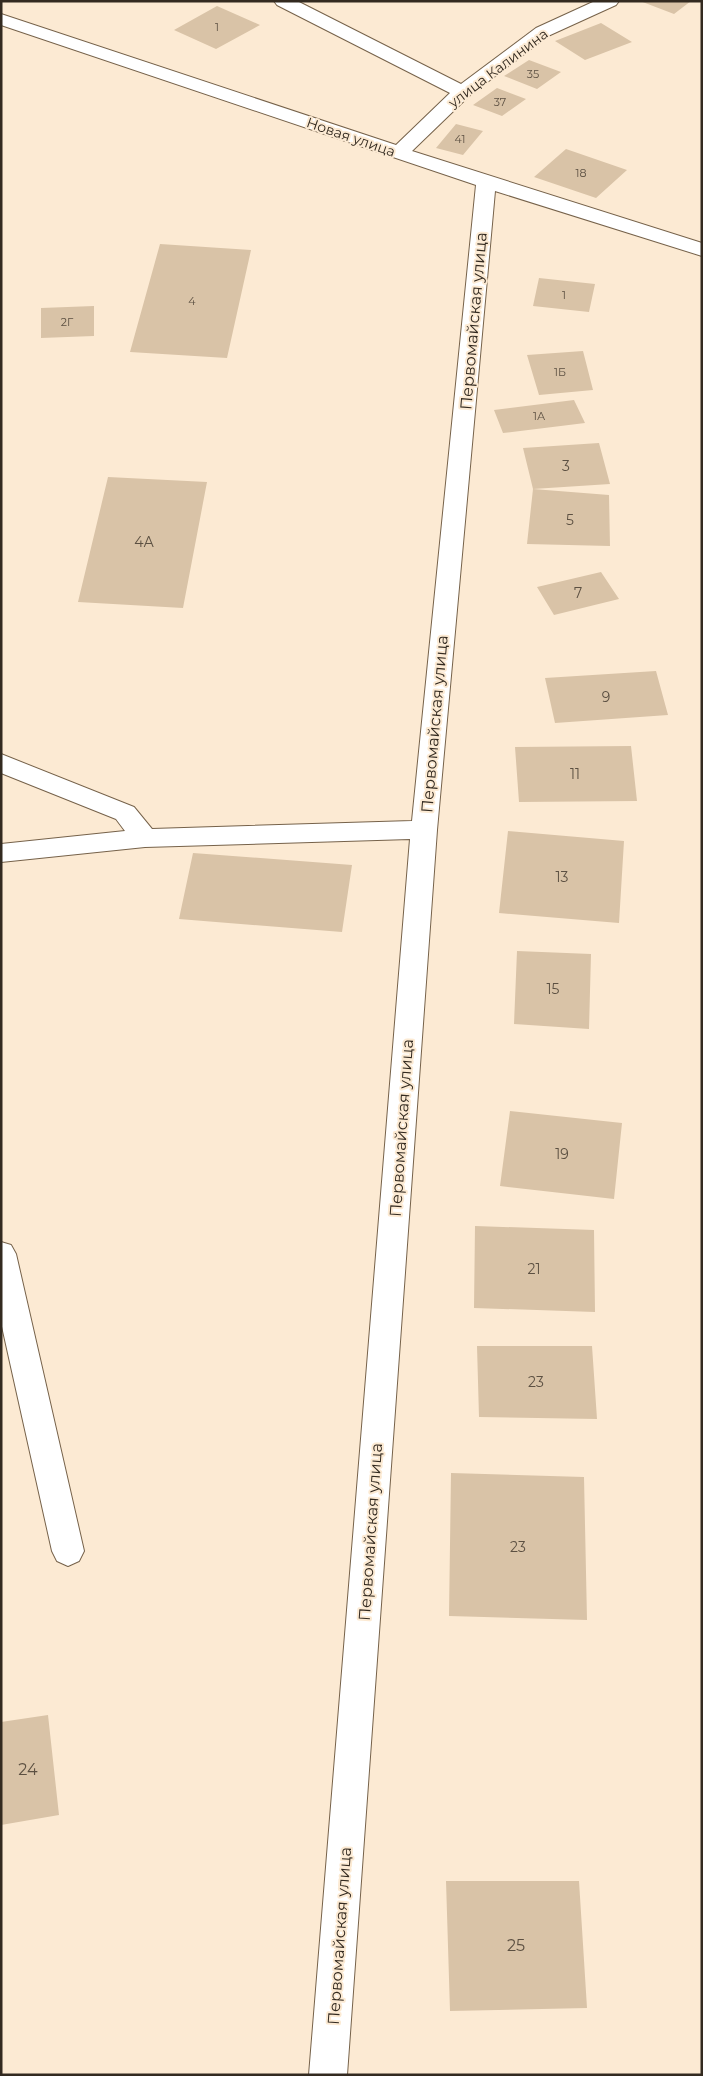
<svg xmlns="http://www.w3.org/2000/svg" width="703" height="2076" font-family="Montserrat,sans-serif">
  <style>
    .building { fill: #d9c3a7 }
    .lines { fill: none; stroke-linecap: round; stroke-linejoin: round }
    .street-casing { stroke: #76624a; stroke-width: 2 }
    .street { fill: #fff; fill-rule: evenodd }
    .labels { text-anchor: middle; stroke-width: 4; stroke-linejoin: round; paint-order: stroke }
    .far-number-label { font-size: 11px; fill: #5c5042 }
    .far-street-label { font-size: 14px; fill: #332a20; stroke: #fcead3 }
    .number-label { font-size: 14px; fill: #5c5042 }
    .street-label { font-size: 16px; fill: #332a20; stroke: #fcead3 }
    .near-number-label { font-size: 16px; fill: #5c5042 }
  </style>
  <rect width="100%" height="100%" fill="#fcead3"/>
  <path class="building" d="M640,1H691L674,14Z
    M217,6L260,25L216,49L174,30Z
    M601,23L632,42L585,60L555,41Z
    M529,60L561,72L537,89L504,76Z
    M497,88L526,99L502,116L473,105Z
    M456,124L483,131L463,155L436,148Z
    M566,149L627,170L596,198L534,177Z
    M160,244L251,250L227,358L130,352Z
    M539,278L595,284L589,312L533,306Z
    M94,306V336L41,338V308Z
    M583,351L593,390L539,395L527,355Z
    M574,400L585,423L503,433L494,410Z
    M599,443L610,484L533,489L609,495L610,546L527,544L533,489L523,448Z
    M108,477L207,482L183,608L78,602Z
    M601,572L619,599L554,615L537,587Z
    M656,671L668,715L555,723L545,678Z
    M631,746L637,801L519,802L515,747Z
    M508,831L624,841L619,923L499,913Z
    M193,853L352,865L342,932L179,919Z
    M517,951L591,954L589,1029L514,1024Z
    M510,1111L622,1123L614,1199L500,1186Z
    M475,1226L594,1230L595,1312L474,1308Z
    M477,1346H592L597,1419L479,1417Z
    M451,1473L584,1477L587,1620L449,1616Z
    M48,1715L59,1815L1,1825V1722Z
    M446,1881H579L587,2008L450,2011Z"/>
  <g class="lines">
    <g class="street-casing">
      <path id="street" d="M274,1H297L461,84L536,28L595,1H619L616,5L548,36L469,96L412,151L702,243V256L495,191L437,830L347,2075H309L410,839L145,847L1,862V844L125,831L116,819L1,773V754L134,807L152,829L412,821L476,185L1,25V14L396,145L450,93L277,5Z
        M1,1242L11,1245L16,1254L84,1551L79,1561L68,1566L57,1561L52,1551L1,1322Z"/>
    </g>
    <use href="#street" class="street"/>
  </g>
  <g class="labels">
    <g class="far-number-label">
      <text x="217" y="31">1</text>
      <text x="533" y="78">35</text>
      <text x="500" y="106">37</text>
      <text x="460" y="143">41</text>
      <text x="581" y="177">18</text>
      <text x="564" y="299">1</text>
      <text x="192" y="305">4</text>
      <text x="67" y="326">2Г</text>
      <text x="560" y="376">1Б</text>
      <text x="539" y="420">1А</text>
    </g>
    <g class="far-street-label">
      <text transform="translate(498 68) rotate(-37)" y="5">улица Калинина</text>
      <text transform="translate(351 137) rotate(19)" y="5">Новая улица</text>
    </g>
    <g class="number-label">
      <text x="566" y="471">3</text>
      <text x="570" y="525">5</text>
      <text x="144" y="547">4А</text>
      <text x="578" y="598">7</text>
      <text x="606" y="702">9</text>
      <text x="575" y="779">11</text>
      <text x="562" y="882">13</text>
      <text x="553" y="994">15</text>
      <text x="562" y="1159">19</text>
      <text x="534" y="1274">21</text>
      <text x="536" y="1387">23</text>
      <text x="518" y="1552">23</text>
    </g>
    <g class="street-label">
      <text transform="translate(473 321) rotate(-85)" y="6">Первомайская улица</text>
      <text transform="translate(434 724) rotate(-85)" y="6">Первомайская улица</text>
      <text transform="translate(401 1128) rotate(-86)" y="6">Первомайская улица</text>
      <text transform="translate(370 1532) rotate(-86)" y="6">Первомайская улица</text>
      <text transform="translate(339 1936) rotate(-86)" y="6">Первомайская улица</text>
    </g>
    <g class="near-number-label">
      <text x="28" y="1775">24</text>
      <text x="516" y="1951">25</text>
    </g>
  </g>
  <rect width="703" height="2076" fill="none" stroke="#332a20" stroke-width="5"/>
</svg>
